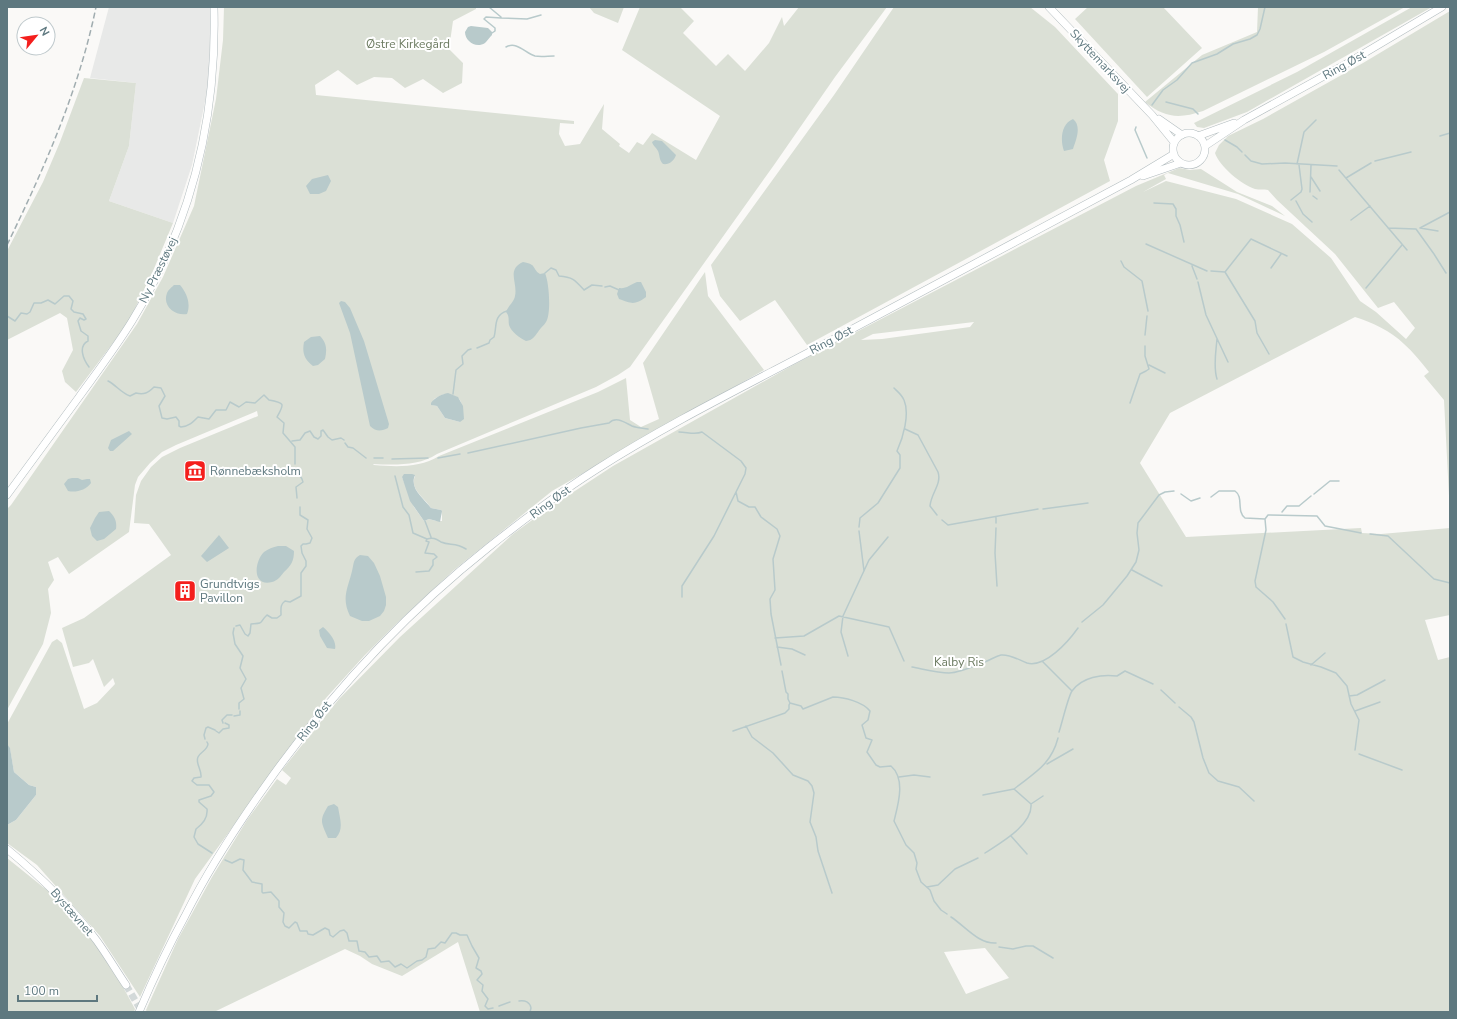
<svg xmlns="http://www.w3.org/2000/svg" width="1457" height="1019" font-family="'Nunito Sans',sans-serif">
  <style>
    .built { fill: #e8e9e8 }
    .green { fill: #dbe0d6; fill-rule: evenodd }
    .water { fill: #b8cacb }
    .lines { fill: none; stroke-linecap: round; stroke-linejoin: round }
    .stream { stroke: #b8cacb; stroke-width: 1.5 }
    .secondary-tunnel { stroke: #d3d9d9; stroke-width: 7; stroke-dasharray: 7 3.5; stroke-linecap: butt }
    .secondary-casing { stroke: #b2bcbf; stroke-width: 8 }
    .secondary { stroke: #fff; stroke-width: 7 }
    .rail { stroke: #a1adb0; stroke-width: 1.5; stroke-dasharray: 6 3; stroke-linecap: butt }
    .labels { text-anchor: middle; stroke-width: 4; stroke-linejoin: round; paint-order: stroke }
    .park-label { font-size: 12px; fill: #6c7b61; stroke: #fff }
    .street-label { font-size: 12px; fill: #5e787f; stroke: #fff }
    .poi-label { font-size: 12px; fill: #5e787f; stroke: #fff; text-anchor: start }
  </style>
  <rect width="100%" height="100%" fill="#faf9f7"/>
  <path class="built" d="M109,7H210V49L208,87L192,165L173,223L109,201L129,146L136,83L90,78Z"/>
  <path class="green" d="M224,7H476V9L453,21L449,49L463,63L462,83L443,93L423,79L405,88L392,78L374,77L357,85L338,70L315,85L316,95L574,121V124L560,123L559,134L565,146L580,144L604,104L602,129L620,144L619,146L629,153L637,142L643,145L652,133L696,160L720,116L622,50L640,7H680L694,21L683,33L716,66L728,54L745,71L769,43L782,17L784,26L799,7H887L835,77L774,165L630,367L618,375L596,387L437,454C419,466 395,465 373,464L374,465C396,467 420,468 439,456L598,392L626,378L630,420L641,427L659,419L643,363L705,272L708,296L764,370L552,491L454,570L397,623L364,656L326,698L195,879L140,997L100,936L37,865L7,843V825L16,820L36,795V787L29,785L14,772L10,749L7,744V724L52,642L57,639L62,643L84,709L97,703L115,684L113,678L104,687L93,659L89,663L73,667L62,628L84,618L171,555L149,524L134,523L136,495L141,481L151,467L162,457L180,448L258,416L257,411L176,445L162,452L150,463L138,477L135,485L129,532L69,574L58,557L48,562L54,580L48,589L51,613L43,644L7,710V509L11,505L137,324L163,277L194,206L216,99L223,40ZM444,394C465,395 463,405 460,422L445,418L437,406L432,405L434,399ZM415,476C409,489 425,498 431,508L441,510L442,515V521H436L429,519L424,521L414,507L402,477Z
    M589,7H624L618,23L594,13Z
    M894,7H1030L1055,27L1118,94V121L1104,160L1110,181L807,345L775,300L740,321L720,296L711,265L834,95Z
    M1088,7H1163L1202,48L1147,97L1075,19Z
    M1258,7H1405L1324,52L1203,111C1179,119 1165,118 1145,102L1202,55L1257,32Z
    M1412,7H1432L1247,112L1204,128L1197,127L1194,123L1297,72Z
    M1450,11V515L1444,400L1424,376L1429,372C1421,362 1413,352 1404,344C1391,331 1371,322 1355,317L1170,413L1140,463L1186,537L1361,528L1362,533L1381,534L1450,528V615L1425,620L1438,660L1450,657V1012H480L458,942L402,976L372,964L360,956L345,949L214,1012H147L146,1010L178,939L212,877L247,820L277,779L286,785L291,778L282,770L339,699L400,637L513,534L546,510L613,466L793,365L1136,186L1179,168L1190,170L1201,169L1237,192L1272,206L1285,216L1238,194L1168,173L1164,175L1166,179L1143,192L1166,181L1236,199L1292,224L1331,258L1360,301L1376,312L1406,339L1415,328L1394,302L1378,308L1335,254L1277,200L1268,190C1264,189 1259,190 1255,189C1242,185 1219,166 1215,153L1219,145L1228,136L1263,119L1363,63ZM974,322L970,327L882,339L861,340L873,334ZM985,948L1009,978L966,994L944,952Z
    M84,78L136,83L129,146L109,201L173,223L153,271L128,323L76,392L65,382L62,371L73,350L67,318L60,313L7,340V251L43,182L60,142Z
    M7,858L43,887L53,893L95,944L123,987L135,1009L134,1012H7Z"/>
  <path class="water" d="M471,26L488,28L492,32V35C490,37 487,41 485,43C476,49 465,41 465,32L468,27Z
    M1073,119C1082,126 1076,140 1073,149L1064,151C1060,140 1061,124 1073,119Z
    M655,140L662,141L676,155C674,161 669,165 663,164C659,160 660,156 658,151C656,147 653,146 652,142Z
    M328,175L331,181L326,191L319,194H310L306,186L312,179Z
    M523,262C537,264 532,269 540,274L545,273C549,282 551,310 547,320C545,325 541,327 538,332C534,337 533,340 526,341C520,338 511,332 509,325C508,320 510,317 506,312C508,306 514,302 515,296C518,282 506,270 523,262Z
    M637,282H641L646,292V297C635,305 632,304 619,299L617,294L619,288C626,289 630,285 637,282Z
    M174,285H180C187,293 191,304 187,314C175,316 162,306 167,293C168,290 172,287 174,285Z
    M341,301L345,302L350,308L364,341L389,424L388,428C382,431 376,432 370,426L350,333L339,303Z
    M320,336C327,343 327,350 325,359L318,365L313,366C304,359 302,353 304,342L311,337Z
    M448,393L458,397L463,406L464,419L460,422L445,418L437,406L431,405V403C434,398 442,394 448,393Z
    M129,431L132,434L113,451H110L108,448L111,440Z
    M404,474H412L415,475C409,489 424,498 431,508L441,510L442,511L440,522L429,519L424,521L410,501L402,477Z
    M72,478H78L82,480L87,479H90L91,483C86,490 76,493 68,491L64,484L68,479Z
    M109,511C115,517 117,521 116,529L104,539L97,541L92,536L90,528L95,518L99,512Z
    M219,535L229,548L207,562L201,556Z
    M278,546H286L294,551C294,561 291,566 284,572C281,576 277,581 272,582C252,587 254,562 264,552C268,549 273,547 278,546Z
    M360,555L368,556L374,563L380,576L386,597V605L384,611L380,616L369,621H362L350,616C341,598 348,588 352,571C354,563 353,559 360,555Z
    M323,627C329,632 337,641 335,649L327,648L320,636L319,630Z
    M7,744L10,748L14,772L29,785L36,787V795L16,820L7,825Z
    M334,804L338,807C340,819 344,829 336,838H328C321,822 319,821 328,806Z"/>
  <g class="lines">
    <path class="stream" d="M489,7L501,17V18L486,17L484,19L495,28V31L492,33
      M501,18L527,19L541,15
      M506,47C517,41 525,53 535,56C541,57 548,56 554,56
      M1166,102L1193,109L1198,114
      M1152,105L1163,90L1177,80L1192,63L1217,54L1233,44L1250,39L1257,35L1260,29L1265,7
      M1136,127L1135,130L1147,158
      M1440,136L1450,133
      M1225,140L1237,147L1242,152
      M1245,155L1251,161L1262,164L1285,163L1337,166
      M1375,161L1411,152
      M1297,164L1304,132L1316,120
      M1339,170L1407,250
      M1311,177L1320,191
      M1346,178L1371,163
      M1310,192L1311,165
      M1313,196L1317,199
      M1291,200L1301,192L1302,189L1299,165
      M1296,201L1303,214L1312,222
      M1154,203L1173,204L1176,209V216L1180,225L1184,242
      M1351,220L1370,206
      M1388,228L1416,229L1434,254L1446,273
      M1420,228L1450,212
      M1420,228L1438,231
      M1146,244L1207,271
      M1121,261L1124,267L1142,281L1148,311
      M1192,266L1197,279
      M1271,268L1281,254
      M1211,271L1225,272L1255,321L1257,333L1269,354
      M1225,272L1251,239L1287,256
      M545,273L551,268L556,270L559,276C573,277 575,280 584,290L592,285L602,286
      M1198,282L1206,315L1228,362
      M605,287L610,286L619,290
      M1366,288L1402,245
      M7,316L15,321L21,313L27,314L30,312L34,303H41L48,300L55,304L64,296H69L73,301L71,309L74,312L83,314L86,319L84,320L80,318L78,321L81,331L88,336V341C78,346 83,359 89,367
      M1145,335L1147,316
      M1217,339C1216,351 1213,367 1217,379
      M477,348L489,343L490,340L494,337C497,328 493,315 507,311
      M1149,365L1165,373
      M108,381C116,385 121,393 130,396L136,393C144,395 148,393 154,387L161,388L165,396L159,406L162,418L167,419L176,417L179,421V426L181,427C189,426 192,423 198,417L209,419L216,410H226L230,402L239,407L246,402L255,403L264,395L269,400C286,403 284,404 277,417L284,423L283,433L295,447V464
      M453,394L456,370L463,364L462,356L468,350L471,349
      M1130,403L1140,374L1146,371L1149,369L1145,356V346
      M905,429L918,435L938,472C942,484 931,493 930,506L937,515
      M679,432C687,432 695,435 702,432L741,461L746,468L745,474L714,536L682,586V597
      M292,441L300,440L305,433L310,431L314,437L318,439L321,436V431L323,430L328,437L332,440L341,438L344,440
      M345,443L348,447L353,448L366,458
      M468,453L581,428L609,423C616,416 624,422 632,426C637,428 643,428 648,429
      M374,458H383
      M438,458L460,454
      M392,459L428,458
      M295,468C297,474 302,476 303,482L296,487L297,498
      M395,476L403,507L409,515L413,533L427,539C433,537 436,539 441,542C450,546 455,542 466,549
      M736,492L738,501L749,507H755L761,517L777,529L780,536L773,559L775,590L770,599L771,614L781,665
      M1181,494L1191,501L1200,498
      M1314,494L1330,481H1339
      M1211,497L1219,491H1235C1244,497 1236,511 1245,518L1265,519L1268,515L1317,516L1325,526L1361,533
      M1043,509L1088,503
      M1282,512L1287,506H1299L1311,496
      M996,517V523
      M1265,519L1266,530L1255,581L1256,587L1273,602L1285,619
      M942,520L948,525L1038,509
      M425,521L431,537
      M859,527L860,518L878,503L900,468V455L897,451C903,438 910,414 904,400C902,395 898,392 894,388
      M996,528L995,553L997,586
      M859,531L864,571
      M1370,534L1388,536L1434,579L1450,583
      M1132,570L1162,586
      M416,572L429,571L433,565V560L437,557L434,554L425,553L429,542L426,541L427,539
      M1082,622L1103,605L1127,576L1136,562L1139,550L1137,533L1138,523L1159,495L1165,492L1174,491
      M1286,624L1293,657L1303,662L1321,667L1336,673L1347,686L1351,704L1359,720L1355,750
      M236,626L240,625L245,634L248,636L250,633L251,624C266,623 258,623 267,615L272,618H277L281,615C281,608 280,605 285,601L290,602L301,596V573L306,566V561L302,553L301,546L303,544H306L310,543L312,538L307,529L308,520L300,515V507
      M234,628L233,633L235,644L243,656L240,668L246,679L241,688L244,699L239,703V709
      M775,638L804,636L839,616L889,627L904,661
      M777,647L792,649L805,655
      M848,656L841,632L843,616L869,560L888,537
      M1043,662L1072,691
      M1311,665L1325,653
      M912,667C923,669 938,673 949,673C959,673 977,665 987,661C992,659 996,656 1001,655C1010,654 1019,660 1027,663C1045,668 1068,642 1078,628
      M782,671L786,692L788,694V699L790,703L801,706L803,709L833,697C844,697 863,702 870,711L868,720L862,725L866,738L872,740L867,752L876,765L880,767L891,766C906,779 898,805 894,821L906,845L914,853L917,863L916,869L921,882L930,890L934,901L941,910L947,914
      M1161,690L1175,703
      M1349,696L1357,695L1385,680
      M1179,707L1191,717L1194,722L1203,758L1209,773L1218,781L1239,787L1254,801
      M1355,711L1380,702
      M234,716L240,715V711
      M223,723L222,720L227,715H232
      M746,726L752,737L773,753L793,775L808,781L812,786L814,793L810,822L816,837L818,851L832,893
      M216,731L219,733L223,729L229,728V725L225,723
      M733,731L785,713L789,709V705L790,703
      M1059,732C1062,723 1068,697 1072,691C1082,677 1102,674 1117,676L1125,671L1153,684
      M205,739L204,735L206,728L208,727L215,730
      M207,742L208,744C207,751 201,751 198,757C195,763 202,770 201,777L194,778L192,781L197,785H209L214,792L211,796L199,800V802L207,809C208,818 203,824 196,829L194,837L198,844L212,853
      M1359,754L1402,770
      M1047,764L1073,749
      M899,777L914,775L930,777
      M983,795L1014,789
      M1031,804L1043,796
      M1011,836L1027,854
      M985,853C1000,843 1033,825 1031,804L1014,789C1034,773 1051,765 1058,738
      M225,860L232,863L240,859L244,860L243,870L252,882L262,884V892L263,893L271,892L279,901V907L284,913L283,922L285,926L289,928L295,922L297,923L300,931H307L308,934L313,935L325,928L329,930L330,935L333,937L340,931L344,930L347,933L349,941H357L359,951L365,952L369,957L377,956L381,962L389,961L395,967L401,964L407,968L417,961L422,960L426,957L428,949L435,948L441,942L445,943L452,933H456L460,935H467L472,946L479,958L476,968L481,971L482,974L477,980L483,985L482,991L488,999L485,1006L488,1009L493,1008
      M927,887L938,885L955,869L978,858
      M951,917C965,926 978,944 996,943
      M999,947L1013,949L1026,946H1033L1053,958
      M519,1001C525,1000 530,1002 531,1008L530,1012
      M499,1006L510,1002"/>
    <path class="secondary-tunnel" d="M126,985L142,1012"/>
    <g class="secondary-casing">
      <path id="secondary" d="M1049,7L1152,115L1174,142
        M1159,119L1182,135
        M1173 149a16 16 0 1 1 32 0a16 16 0 1 1-32 0Z
        M1198,136L1234,123
        M1205,146L1244,120L1346,64L1442,7
        M1143,176L1181,163
        M7,495C31,462 55,430 79,397C97,372 116,347 132,321C191,225 217,118 214,7
        M7,849C41,877 71,906 97,941C107,955 116,970 126,985
        M139,1012C153,979 168,947 185,916C208,870 236,827 266,785C329,696 403,615 489,547C523,520 559,493 597,469C666,425 741,388 813,350C919,293 1025,237 1131,180L1174,154"/>
    </g>
    <use href="#secondary" class="secondary"/>
    <path class="rail" d="M7,245C44,169 79,90 96,7"/>
  </g>
  <defs>
    <g id="museum-square" transform="scale(1.15)"><rect x="-9" y="-9" width="18" height="18" rx="4" fill="#f41f1d" stroke="#fff"/><path d="M0-6L6-3V-2H-6V-3ZM-5-1h2V3h-2ZM-1-1h2V3h-2ZM3-1h2V3H3ZM-6 4H6V6H-6Z" fill="#fff"/></g>
    <g id="building-square" transform="scale(1.15)"><rect x="-9" y="-9" width="18" height="18" rx="4" fill="#f41f1d" stroke="#fff"/><path d="M-4-6H4V6H1V3H-1V6H-4ZM-2.5-4.3h1.7v1.8h-1.7ZM.8-4.3h1.7v1.8H.8ZM-2.5-1h1.7V.8h-1.7ZM.8-1h1.7V.8H.8Z" fill="#fff"/></g>
  </defs>
  <g fill-rule="evenodd">
    <use href="#museum-square" x="195" y="471"/>
    <use href="#building-square" x="185" y="591"/>
  </g>
  <g class="labels">
    <g class="park-label">
      <text x="408" y="48">Østre Kirkegård</text>
      <text x="959" y="666">Kalby Ris</text>
    </g>
    <g class="street-label">
      <text transform="translate(1100 61) rotate(47)" y="4">Skyttemarksvej</text>
      <text transform="translate(1344 65) rotate(-29)" y="4">Ring Øst</text>
      <text transform="translate(158 270) rotate(-64)" y="4">Ny Præstøvej</text>
      <text transform="translate(831 340) rotate(-28)" y="4">Ring Øst</text>
      <text transform="translate(550 502) rotate(-36)" y="4">Ring Øst</text>
      <text transform="translate(314 721) rotate(-52)" y="4">Ring Øst</text>
      <text transform="translate(72 912) rotate(49)" y="4">Bystævnet</text>
    </g>
    <g class="poi-label">
      <text x="210" y="475">Rønnebæksholm</text>
      <text x="200" y="588">Grundtvigs<tspan x="200" dy="14">Pavillon</tspan></text>
    </g>
  </g>
  <rect width="1457" height="1019" fill="none" stroke="#5e787f" stroke-width="16"/>
  <g transform="translate(36 36) rotate(61)"><circle r="19" fill="#ffffff" stroke="#bfc9cc"/>
  <path d="M0-3L7 15L0 10L-7 15Z" fill="#f41f1d"/>
  <text y="-6" font-size="11" font-weight="bold" text-anchor="middle" fill="#5e787f">N</text>
  </g>
  <path d="M18 995v6h79v-6" fill="none" stroke="#5e787f" stroke-width="2"/>
  <text x="24" y="995" font-size="12" fill="#5e787f" stroke="#ffffff" stroke-width="3" paint-order="stroke">100 m</text>
</svg>
